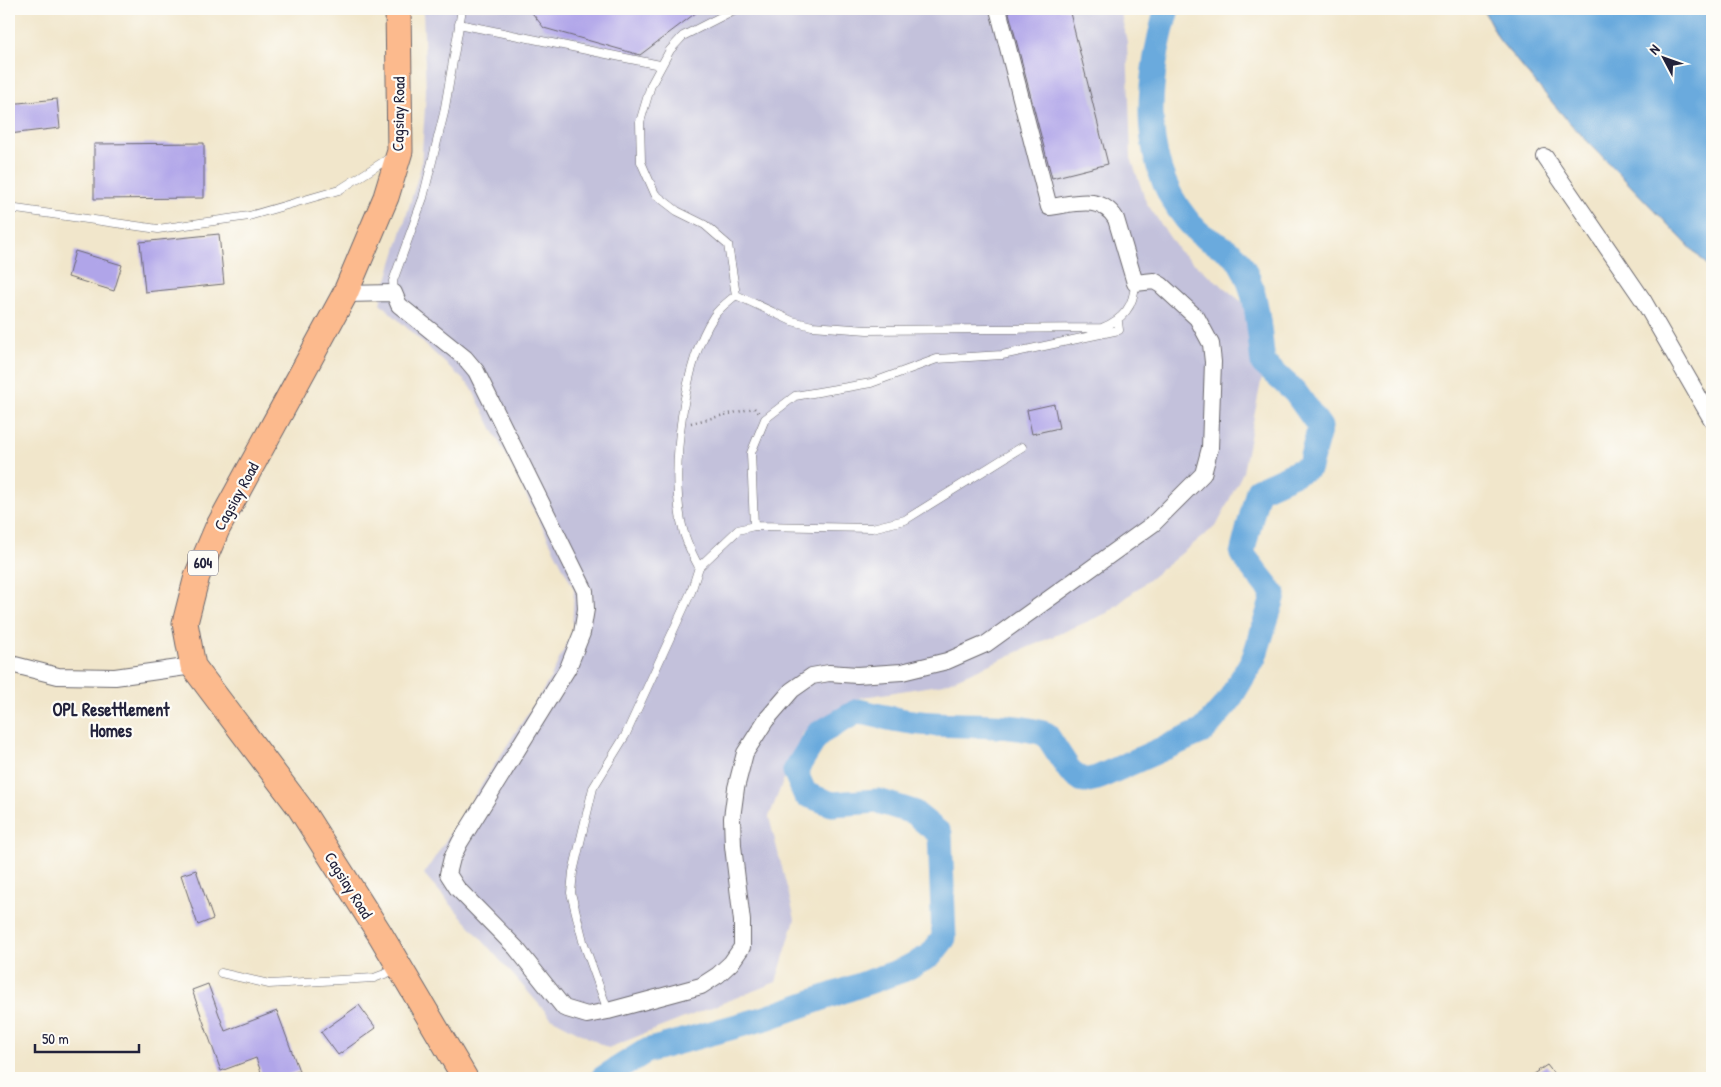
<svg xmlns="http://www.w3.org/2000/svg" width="1721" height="1087" font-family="'Patrick Hand',sans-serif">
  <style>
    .industrial { fill: #c3c1db }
    .water { fill: #6aaadd; stroke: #46668c }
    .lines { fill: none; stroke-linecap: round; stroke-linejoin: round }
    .river { stroke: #6aaadd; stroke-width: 25 }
    .building { fill: #b0a5e9 }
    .service-casing { stroke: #6a676d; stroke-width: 9 }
    .minor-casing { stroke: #6a676d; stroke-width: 18 }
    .primary-casing { stroke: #6a676d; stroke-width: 27 }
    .path { stroke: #6a676d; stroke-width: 2.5; stroke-dasharray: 1 4; stroke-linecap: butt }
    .service { stroke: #fff; stroke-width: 8 }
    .minor { stroke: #fff; stroke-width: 16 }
    .primary { stroke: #fcba8d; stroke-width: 25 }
    .labels { text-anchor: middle; stroke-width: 4.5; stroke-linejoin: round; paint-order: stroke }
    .shield { fill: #fdfcf7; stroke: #646373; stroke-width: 1 }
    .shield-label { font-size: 15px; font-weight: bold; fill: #22223b }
    .street-label { font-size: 16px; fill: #22223b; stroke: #fdfcf7 }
    .neighbourhood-label { font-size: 18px; font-weight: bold; fill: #22223b; stroke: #fdfcf7 }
  </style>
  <rect width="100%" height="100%" fill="#fdfcf7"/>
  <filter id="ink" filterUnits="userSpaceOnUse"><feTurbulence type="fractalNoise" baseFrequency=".02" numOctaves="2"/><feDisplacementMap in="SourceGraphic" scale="10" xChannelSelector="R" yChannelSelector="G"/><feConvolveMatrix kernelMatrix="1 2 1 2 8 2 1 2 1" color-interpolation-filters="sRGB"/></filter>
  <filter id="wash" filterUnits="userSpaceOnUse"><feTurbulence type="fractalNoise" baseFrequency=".0096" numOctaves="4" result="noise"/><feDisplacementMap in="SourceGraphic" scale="20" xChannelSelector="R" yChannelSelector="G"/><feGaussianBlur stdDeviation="1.12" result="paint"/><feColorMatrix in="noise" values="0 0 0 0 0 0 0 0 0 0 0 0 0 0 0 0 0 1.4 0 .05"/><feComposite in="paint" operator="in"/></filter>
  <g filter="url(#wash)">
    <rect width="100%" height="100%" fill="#f1e6cb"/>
    <path class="industrial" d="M423,9H1120L1127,42L1131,158L1146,202L1179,251L1242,302L1262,377L1243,472L1217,525L1107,613L944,684L858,698L802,733L769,817L795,919L776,982L608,1048L551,1018L424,874L550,679L572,632L574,589L471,387L380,303L421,167L426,93Z"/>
    <path class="water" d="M1483,9H1712V270L1568,121L1500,41Z"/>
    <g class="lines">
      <path class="river" d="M603,1078L646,1051L766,1018L903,970L930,956L944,938L940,834L913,812L878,801L832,804L805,794L795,771L818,734L858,711C883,717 908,723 934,724C971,726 1011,723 1046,734L1070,771L1084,781L1097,778L1203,731L1228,702L1254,658L1274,595L1242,554L1258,490L1309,467L1320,427L1295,392L1263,363C1259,329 1258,290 1239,261C1230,247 1207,242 1196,230C1137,170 1146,83 1167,9"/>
    </g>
    <g id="blocks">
      <path class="building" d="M529,9H701L640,55L544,28Z
        M1008,9H1069L1108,164L1052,178Z
        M57,99L60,128L9,134V104Z
        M204,143V198L94,199V144Z
        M219,234L224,284L145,292L140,242Z
        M75,251L122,265L114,291L68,277Z
        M1054,404L1059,428L1032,434L1027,410Z
        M196,870L213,919L198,925L181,875Z
        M208,984L225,1031L277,1011L299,1071L278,1078H263L256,1058L221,1071L192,990Z
        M359,1005L376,1028L338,1055L321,1032Z
        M1547,1065L1554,1074L1547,1078H1527Z"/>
    </g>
  </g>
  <g filter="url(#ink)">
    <use href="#blocks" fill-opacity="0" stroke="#6a676d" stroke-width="1"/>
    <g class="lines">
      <g class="service-casing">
        <path id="service" d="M459,24L660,65
          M9,208L158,229L249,216L339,190L391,157
          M394,293L393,281L423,198L444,113L462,9
          M736,295L792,321L812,326L867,330L1102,328C1123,319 1134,307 1135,283
          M754,526L751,453L765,419L795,396L871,383L937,359L1002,355L1119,330L1118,322
          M699,567L738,530L754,526L872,528L905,520L1022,447
          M221,973L269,984L374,978L398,969
          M608,1011L583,941L571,893L573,872L593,788L625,736L691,592L699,567C691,552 684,538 681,521C671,465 683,363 714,316C719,308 729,301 736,295L728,245L705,225L677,211L655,194L641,162L640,122L651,85L670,50L683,36L736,9"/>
      </g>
      <g class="minor-casing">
        <path id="minor" d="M1545,157L1643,300L1712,420
          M345,294L394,293L399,305L465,358L476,371L585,591L586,609L582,633L568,668L460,842L452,858L448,874L457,888L516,948L564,1008L587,1015L608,1011L701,986L718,975L731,963L742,947V921L733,846L732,818L736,788L745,753L766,720L792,690L812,676L829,673L857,675L902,672L947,661L986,644L1153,524L1203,474L1210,448L1213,362L1211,344L1197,318L1161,285L1154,281L1135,283L1116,219C1101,194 1074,204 1049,207L998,9
          M9,661L11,664L58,676L115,677L193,666"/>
      </g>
      <g class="primary-casing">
        <path id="primary" d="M398,9L400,151L386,197L345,294L217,529L197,576L185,623L193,666L300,808L380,934L465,1078"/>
      </g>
      <path class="path" d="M691,423L754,408L759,413"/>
      <use href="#service" class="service"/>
      <use href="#minor" class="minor"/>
      <use href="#primary" class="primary"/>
    </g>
  </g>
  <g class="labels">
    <rect class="shield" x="188" y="550.5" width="30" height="25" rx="4"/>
    <g class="shield-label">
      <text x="203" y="568">604</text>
    </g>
    <g class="street-label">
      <text transform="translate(398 114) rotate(-89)" y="6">Cagsiay Road</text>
      <text transform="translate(236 496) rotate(-61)" y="6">Cagsiay Road</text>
      <text transform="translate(349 885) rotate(58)" y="6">Cagsiay Road</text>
    </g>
    <g class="neighbourhood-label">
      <text x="111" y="716">OPL Resettlement<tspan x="111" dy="21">Homes</tspan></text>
    </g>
  </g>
  <rect width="1721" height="1087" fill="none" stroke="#fdfcf7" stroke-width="30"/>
  <g transform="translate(1664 58) rotate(311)" stroke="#fdfcf7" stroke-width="4" paint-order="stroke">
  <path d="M0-4L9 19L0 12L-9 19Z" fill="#22223b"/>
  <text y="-8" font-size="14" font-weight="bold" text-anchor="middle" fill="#22223b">N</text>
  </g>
  <path d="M35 1044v8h104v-8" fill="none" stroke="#22223b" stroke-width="2.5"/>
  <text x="42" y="1044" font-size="15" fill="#22223b" stroke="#fdfcf7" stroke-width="4" paint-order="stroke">50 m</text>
</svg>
